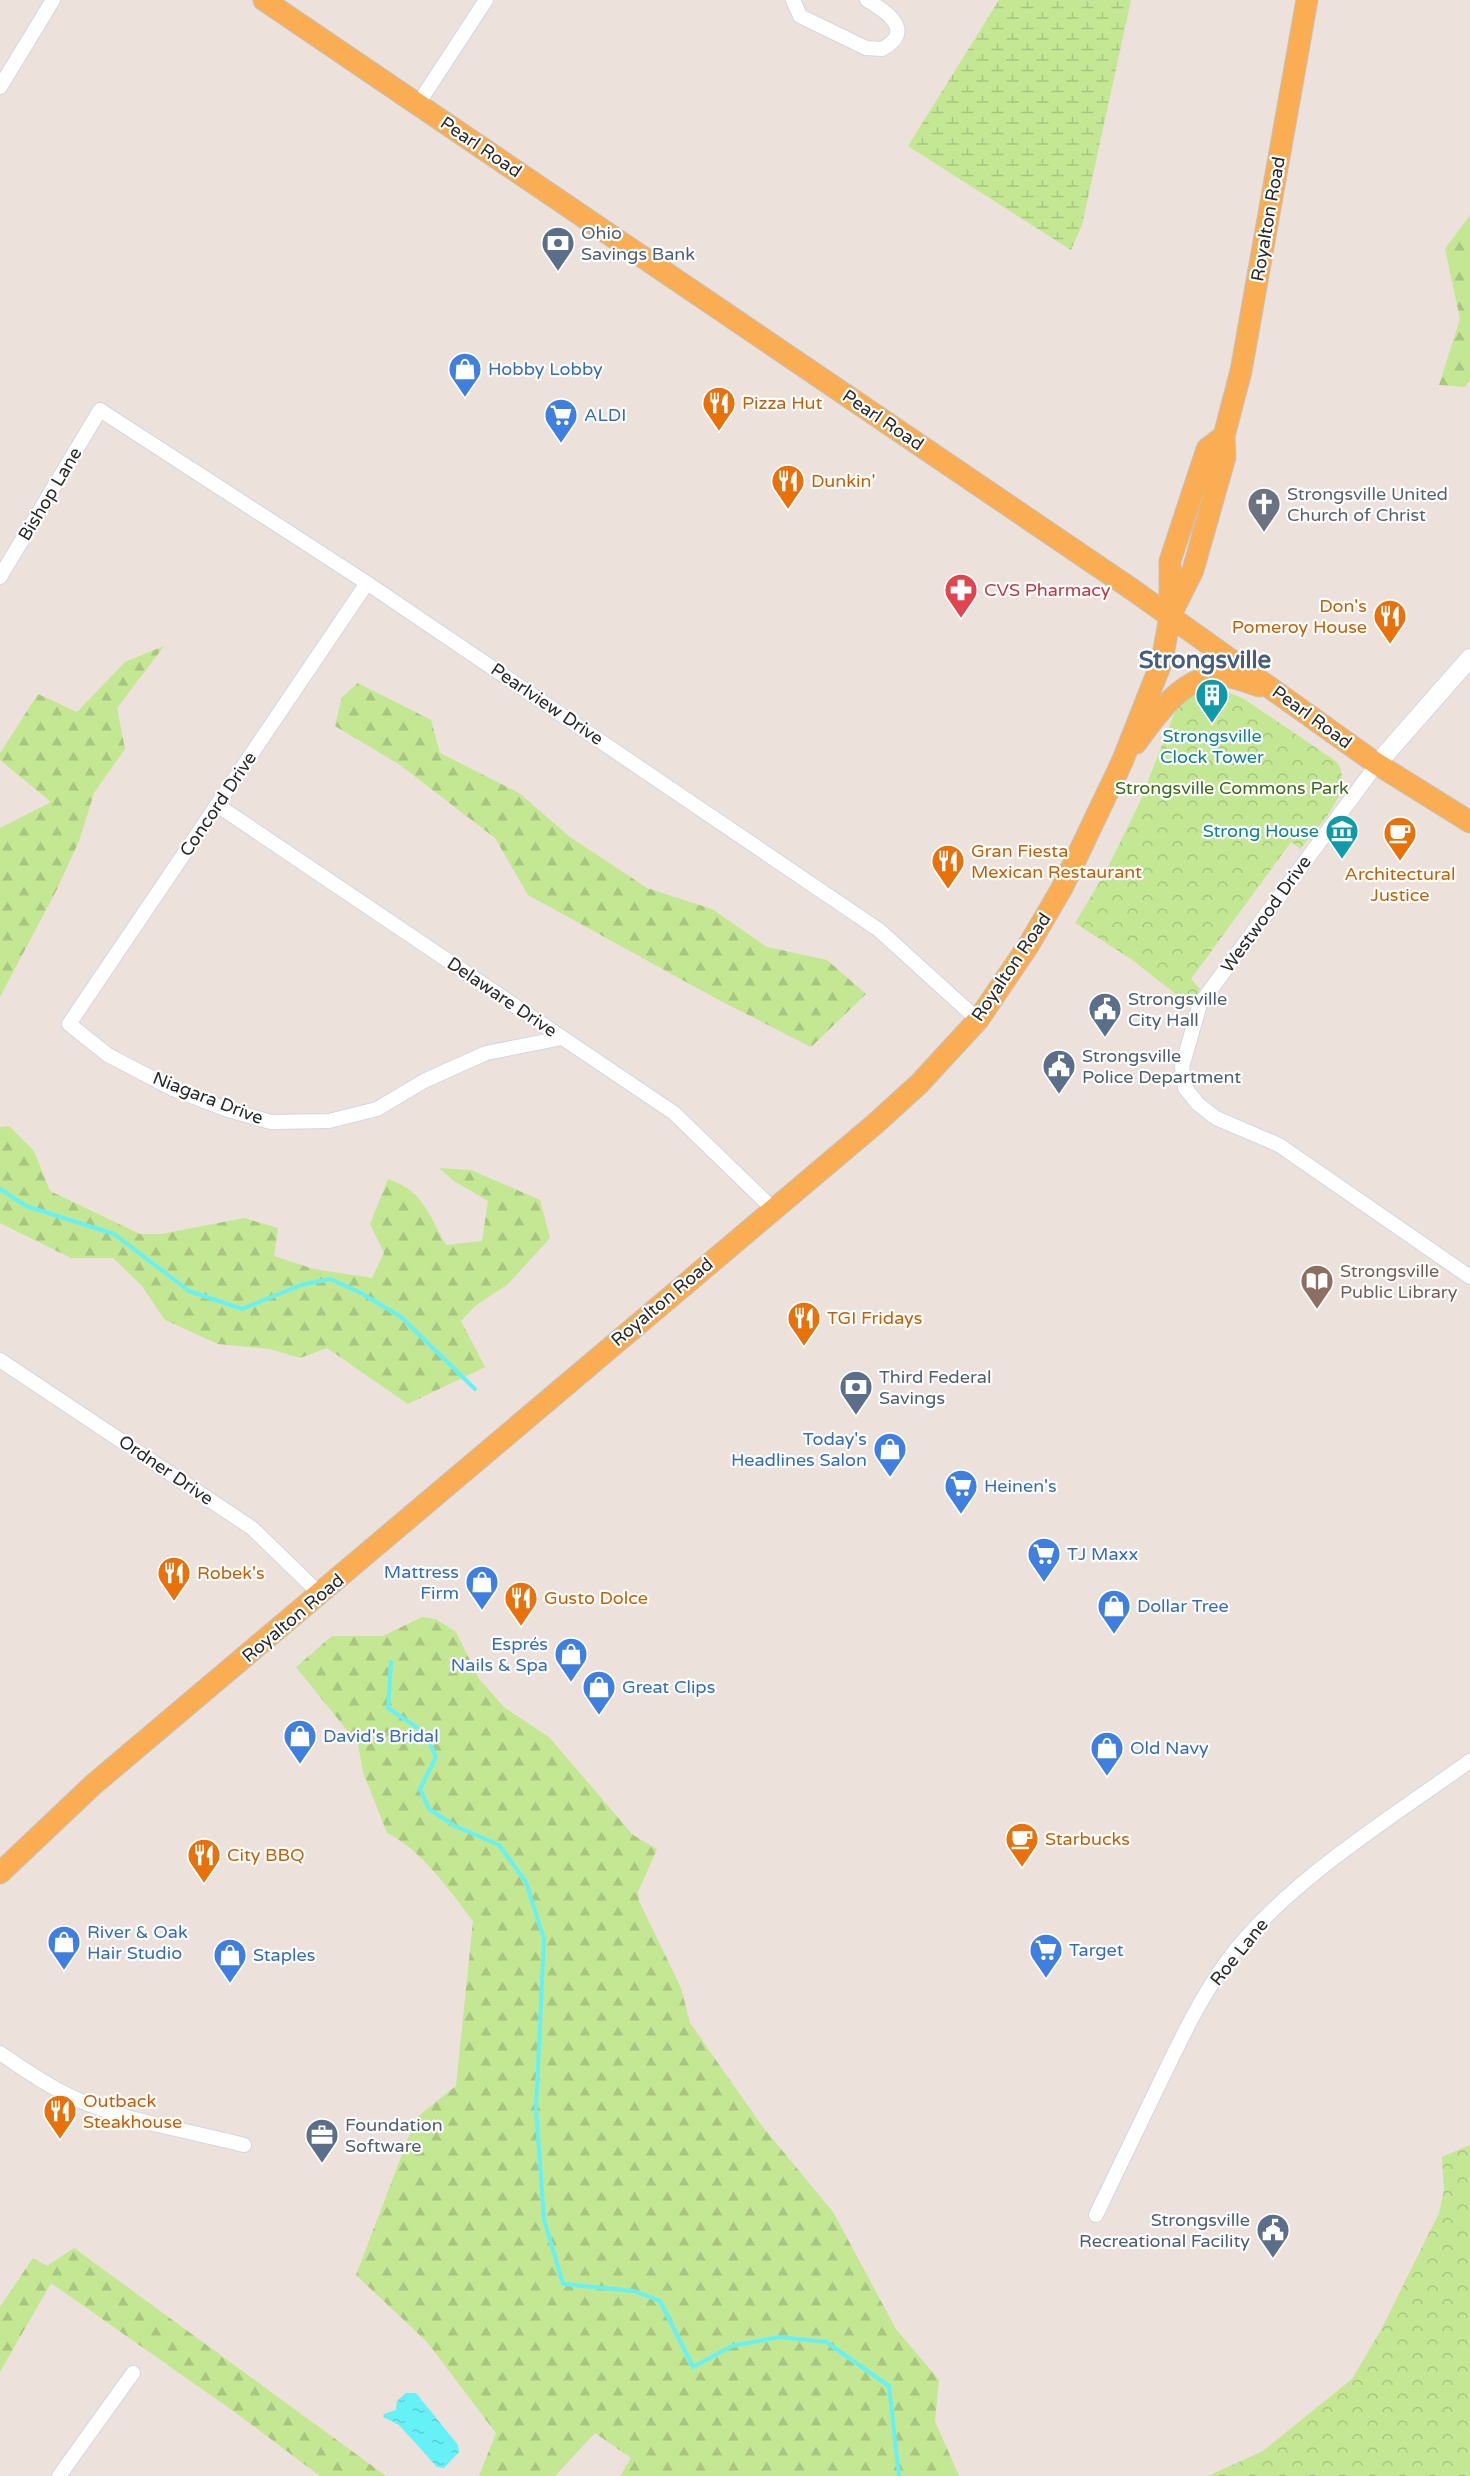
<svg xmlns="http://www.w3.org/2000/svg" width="1470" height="2476" font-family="'Varela Round',sans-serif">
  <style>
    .forest { fill: url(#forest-firs) }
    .wetland { fill: url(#wetland-marsh) }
    .park { fill: url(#park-crowns) }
    .water { fill: url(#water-ripples) }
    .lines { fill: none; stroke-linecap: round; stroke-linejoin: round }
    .stream { stroke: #66f1f6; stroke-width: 4 }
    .street-casing { stroke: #d0d8e4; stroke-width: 16 }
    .secondary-casing { stroke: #d0d8e4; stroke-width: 20 }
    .primary-casing { stroke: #c3c3c3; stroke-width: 23 }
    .street { stroke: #fff; stroke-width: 14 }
    .secondary { stroke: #fff; stroke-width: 18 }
    .primary { stroke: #faad53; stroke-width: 21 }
    .labels { text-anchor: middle; stroke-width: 4.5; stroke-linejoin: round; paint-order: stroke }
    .street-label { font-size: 18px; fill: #2a2a2a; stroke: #fff }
    .service-label { font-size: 18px; fill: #4e5e75; stroke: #fff; text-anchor: start }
    .shop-label { font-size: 18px; fill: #366cbe; stroke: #fff; text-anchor: start }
    .food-label { font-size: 18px; fill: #c56008; stroke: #fff; text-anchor: start }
    .worship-label { font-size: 18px; fill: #5b616d; stroke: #fff; text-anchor: start }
    .health-label { font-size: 18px; fill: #be3a42; stroke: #fff; text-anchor: start }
    .culture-label { font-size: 18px; fill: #0d838f; stroke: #fff }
    .park-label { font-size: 18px; fill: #3a6c15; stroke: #fff }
    .education-label { font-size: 18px; fill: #785e54; stroke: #fff; text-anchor: start }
    .district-label { font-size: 24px; font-weight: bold; fill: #475d7e; stroke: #fff }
  </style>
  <defs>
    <pattern id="forest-firs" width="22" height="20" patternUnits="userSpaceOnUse" patternTransform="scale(1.5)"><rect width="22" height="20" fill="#c3e793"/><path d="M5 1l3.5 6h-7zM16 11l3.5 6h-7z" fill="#a8c67f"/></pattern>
    <pattern id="wetland-marsh" width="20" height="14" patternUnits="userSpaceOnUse" patternTransform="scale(1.5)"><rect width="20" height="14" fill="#c3e793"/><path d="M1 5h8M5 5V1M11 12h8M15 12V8" fill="none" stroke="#a8c67f"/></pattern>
    <pattern id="park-crowns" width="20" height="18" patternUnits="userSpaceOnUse" patternTransform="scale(1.5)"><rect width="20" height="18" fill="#c3e793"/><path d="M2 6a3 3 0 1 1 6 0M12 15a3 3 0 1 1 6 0" fill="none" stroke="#a8c67f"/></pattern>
    <pattern id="water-ripples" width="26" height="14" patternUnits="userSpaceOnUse" patternTransform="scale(1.5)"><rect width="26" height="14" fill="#66f1f6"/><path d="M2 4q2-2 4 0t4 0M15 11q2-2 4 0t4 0" fill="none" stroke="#59cfd3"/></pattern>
  </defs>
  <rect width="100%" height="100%" fill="#ede1db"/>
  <path class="forest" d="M1470,215V380L1465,387L1439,385L1460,319L1445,249Z
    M164,646L117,708L125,749L94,793L79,841L57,889L0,997V828L51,802L0,760V753L38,694L77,712L125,662Z
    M358,683L431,720L440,753L519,793L570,837L647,888L712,909L767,947L827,960L866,994L811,1047L717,999L528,895L495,838L400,765L335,726L342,697Z
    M9,1126L34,1151L50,1191L140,1234H161L244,1218L278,1228L274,1256L314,1269L372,1278L384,1253L370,1224L388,1179C424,1191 428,1214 446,1245L482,1241L488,1201L454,1181L439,1168L471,1170L540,1200L550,1238L508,1284L475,1306L461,1321L485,1367L408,1404L327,1348L300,1358L270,1349L218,1344L165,1320L142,1286L113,1258H71L0,1223V1127Z
    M422,1617L436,1619L456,1632L479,1679L504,1707L549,1737L633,1835L657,1849L638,1892L639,1901L681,1988L690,2023L762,2126L833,2212L896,2329L939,2380L935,2421L959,2476H620L631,2458L595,2433L555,2476H479L496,2433L427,2342L356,2275L416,2118L456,2086L473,1921C448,1889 423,1851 387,1833L363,1772L358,1744L296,1667L332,1636H383Z
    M74,2248L386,2476H320L236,2413L51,2283L0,2372V2307L33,2258L47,2266Z"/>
  <path class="wetland" d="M999,0H1131L1082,225L1071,250L908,146Z"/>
  <path class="park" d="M1210,684L1244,699L1337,762C1356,792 1318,825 1301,849L1291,842L1191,979L1200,989L1191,1006L1131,959L1075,923L1106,871L1139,804L1174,714L1191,690Z
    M1470,2145V2476H1208L1263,2451L1352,2379L1382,2328L1439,2213L1444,2190L1442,2157Z"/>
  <path class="water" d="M406,2393H416L458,2445L459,2452L444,2468L437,2467L399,2425L383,2417L384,2414L396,2410L397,2401Z"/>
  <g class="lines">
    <path class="stream" d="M0,1189L26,1206L114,1234L189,1291L242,1309L301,1285L330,1279L361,1293L401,1317L475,1389
      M391,1662L388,1708L425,1733L436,1757L420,1789L429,1809L455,1826L499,1845L526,1882L544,1939L536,2109L544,2219L563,2284L634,2291L660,2301L693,2367L732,2346L780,2337L826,2342L889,2386L899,2476"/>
    <g class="street-casing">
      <path id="street" d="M793,0L800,16L866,48L882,49C916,31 886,11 867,0
        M0,87L53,0
        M418,104L486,0
        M0,577L100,410L367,583L879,930L978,1020
        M367,583L69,1024L108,1055L173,1089L228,1110L271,1122L329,1121L377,1109L424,1081L486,1053L562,1038
        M1377,764L1200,1004L1182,1067L1185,1088L1198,1104L1216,1118L1279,1145L1470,1277
        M217,805L674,1113L772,1208
        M0,1360L252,1528L321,1595
        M0,2053C26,2071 54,2090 83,2102C134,2123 191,2131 244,2145
        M1096,2215C1118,2169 1141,2122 1163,2076C1182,2037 1200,1999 1225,1964C1280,1886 1392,1817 1470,1761
        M59,2476L133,2373"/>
    </g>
    <g class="secondary-casing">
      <path id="secondary" d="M1377,764L1470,658"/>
    </g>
    <g class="primary-casing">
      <path id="primary" d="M264,0L1133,590L1377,764L1470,822
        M1172,612L1193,570L1225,457L1224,436L1241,371L1307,0
        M1136,743C1157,715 1183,674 1223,676C1235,677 1248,682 1259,686
        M0,1873L94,1784L875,1124L919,1084L978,1020L1028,946L1062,888L1122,762L1162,661L1170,616V561L1207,449L1224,436"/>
    </g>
    <use href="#street" class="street"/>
    <use href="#secondary" class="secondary"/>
    <use href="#primary" class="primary"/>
  </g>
  <defs>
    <g id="bank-pin" transform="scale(1.725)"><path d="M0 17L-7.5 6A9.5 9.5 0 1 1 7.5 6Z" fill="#5c6f8a" stroke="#fff"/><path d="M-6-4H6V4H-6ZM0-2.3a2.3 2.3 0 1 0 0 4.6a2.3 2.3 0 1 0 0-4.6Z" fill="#fff"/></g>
    <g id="shop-pin" transform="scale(1.725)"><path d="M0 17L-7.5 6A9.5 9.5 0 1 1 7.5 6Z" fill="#3f7fe0" stroke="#fff"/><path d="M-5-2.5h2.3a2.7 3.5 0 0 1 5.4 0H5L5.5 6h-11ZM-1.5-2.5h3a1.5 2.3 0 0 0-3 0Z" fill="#fff"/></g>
    <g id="restaurant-pin" transform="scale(1.725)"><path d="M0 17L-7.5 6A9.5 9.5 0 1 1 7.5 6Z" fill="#e8710a" stroke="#fff"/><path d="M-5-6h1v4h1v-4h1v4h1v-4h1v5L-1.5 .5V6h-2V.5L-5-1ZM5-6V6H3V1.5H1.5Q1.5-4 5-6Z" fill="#fff"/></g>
    <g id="supermarket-pin" transform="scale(1.725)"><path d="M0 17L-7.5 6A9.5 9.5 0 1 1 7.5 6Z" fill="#3f7fe0" stroke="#fff"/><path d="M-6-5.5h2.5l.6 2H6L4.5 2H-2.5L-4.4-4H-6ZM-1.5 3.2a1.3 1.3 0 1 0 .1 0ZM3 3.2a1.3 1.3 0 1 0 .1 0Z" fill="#fff"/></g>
    <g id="church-pin" transform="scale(1.725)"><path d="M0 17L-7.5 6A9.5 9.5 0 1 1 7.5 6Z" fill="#6b7280" stroke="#fff"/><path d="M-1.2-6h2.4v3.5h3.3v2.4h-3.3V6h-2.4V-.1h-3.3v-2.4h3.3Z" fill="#fff"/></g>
    <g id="pharmacy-pin" transform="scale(1.725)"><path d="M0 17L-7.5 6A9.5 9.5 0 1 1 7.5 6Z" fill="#e0444e" stroke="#fff"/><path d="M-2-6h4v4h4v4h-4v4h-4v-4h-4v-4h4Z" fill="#fff"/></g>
    <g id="building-pin" transform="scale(1.725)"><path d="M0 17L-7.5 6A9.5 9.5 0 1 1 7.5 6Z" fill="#0f9aa8" stroke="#fff"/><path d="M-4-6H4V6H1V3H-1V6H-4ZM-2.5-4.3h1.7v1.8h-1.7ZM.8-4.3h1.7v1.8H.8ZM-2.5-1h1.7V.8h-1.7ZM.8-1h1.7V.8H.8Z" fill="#fff"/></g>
    <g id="museum-pin" transform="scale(1.725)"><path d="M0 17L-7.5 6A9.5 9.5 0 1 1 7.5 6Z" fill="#0f9aa8" stroke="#fff"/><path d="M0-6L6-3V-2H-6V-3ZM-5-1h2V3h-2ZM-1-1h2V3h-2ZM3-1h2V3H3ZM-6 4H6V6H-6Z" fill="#fff"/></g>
    <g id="cafe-pin" transform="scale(1.725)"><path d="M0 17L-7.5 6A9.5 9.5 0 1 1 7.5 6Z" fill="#e8710a" stroke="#fff"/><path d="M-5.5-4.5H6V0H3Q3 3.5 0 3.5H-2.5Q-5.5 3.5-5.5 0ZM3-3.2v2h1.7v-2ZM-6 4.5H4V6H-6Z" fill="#fff"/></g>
    <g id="civic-pin" transform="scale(1.725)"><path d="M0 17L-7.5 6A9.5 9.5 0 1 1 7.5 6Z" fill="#5c6f8a" stroke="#fff"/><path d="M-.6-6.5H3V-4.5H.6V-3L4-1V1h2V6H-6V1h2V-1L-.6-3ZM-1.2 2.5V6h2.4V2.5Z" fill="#fff"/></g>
    <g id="library-pin" transform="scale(1.725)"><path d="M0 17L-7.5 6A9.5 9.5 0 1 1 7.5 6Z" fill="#8d6e63" stroke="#fff"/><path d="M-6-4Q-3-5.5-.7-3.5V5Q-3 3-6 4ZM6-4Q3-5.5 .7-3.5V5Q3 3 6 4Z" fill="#fff"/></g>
    <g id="office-pin" transform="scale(1.725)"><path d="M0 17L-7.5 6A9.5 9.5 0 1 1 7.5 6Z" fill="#5c6f8a" stroke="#fff"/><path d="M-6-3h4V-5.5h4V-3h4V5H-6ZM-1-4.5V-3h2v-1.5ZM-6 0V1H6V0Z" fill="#fff"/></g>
  </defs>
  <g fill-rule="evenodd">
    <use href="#bank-pin" x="558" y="243"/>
    <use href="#shop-pin" x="465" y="369"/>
    <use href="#restaurant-pin" x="719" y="403"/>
    <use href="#supermarket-pin" x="561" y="415"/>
    <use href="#restaurant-pin" x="788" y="481"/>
    <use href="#church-pin" x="1264" y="504"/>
    <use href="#pharmacy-pin" x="961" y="590"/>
    <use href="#restaurant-pin" x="1390" y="616"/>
    <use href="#building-pin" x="1212" y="695"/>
    <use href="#museum-pin" x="1342" y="831"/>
    <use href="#cafe-pin" x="1400" y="833"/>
    <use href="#restaurant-pin" x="948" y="861"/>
    <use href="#civic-pin" x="1105" y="1009"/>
    <use href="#civic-pin" x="1059" y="1066"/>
    <use href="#library-pin" x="1317" y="1281"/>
    <use href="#restaurant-pin" x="804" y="1318"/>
    <use href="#bank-pin" x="856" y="1387"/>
    <use href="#shop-pin" x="890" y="1449"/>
    <use href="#supermarket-pin" x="961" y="1486"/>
    <use href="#supermarket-pin" x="1044" y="1554"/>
    <use href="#restaurant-pin" x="174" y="1573"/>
    <use href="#shop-pin" x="482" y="1582"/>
    <use href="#restaurant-pin" x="521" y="1598"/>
    <use href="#shop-pin" x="1114" y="1606"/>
    <use href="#shop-pin" x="571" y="1654"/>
    <use href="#shop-pin" x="599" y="1687"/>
    <use href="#shop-pin" x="300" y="1736"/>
    <use href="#shop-pin" x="1107" y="1748"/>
    <use href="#cafe-pin" x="1022" y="1839"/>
    <use href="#restaurant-pin" x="204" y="1855"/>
    <use href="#shop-pin" x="64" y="1942"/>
    <use href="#supermarket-pin" x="1046" y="1950"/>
    <use href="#shop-pin" x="230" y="1955"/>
    <use href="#restaurant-pin" x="60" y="2111"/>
    <use href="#office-pin" x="322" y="2135"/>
    <use href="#civic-pin" x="1273" y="2230"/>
  </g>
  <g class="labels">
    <g class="street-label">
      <text transform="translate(481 147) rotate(34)" y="6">Pearl Road</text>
      <text transform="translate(1268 219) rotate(-80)" y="6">Royalton Road</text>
      <text transform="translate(883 420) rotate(34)" y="6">Pearl Road</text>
      <text transform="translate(50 494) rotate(-59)" y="6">Bishop Lane</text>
      <text transform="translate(547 704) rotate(34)" y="6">Pearlview Drive</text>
      <text transform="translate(1312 717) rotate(36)" y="6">Pearl Road</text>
      <text transform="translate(218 804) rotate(-56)" y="6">Concord Drive</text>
      <text transform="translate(1266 914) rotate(-54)" y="6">Westwood Drive</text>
      <text transform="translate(1011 967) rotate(-56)" y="6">Royalton Road</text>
      <text transform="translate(502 997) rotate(34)" y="6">Delaware Drive</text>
      <text transform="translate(208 1098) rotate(21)" y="6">Niagara Drive</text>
      <text transform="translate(662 1302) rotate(-40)" y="6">Royalton Road</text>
      <text transform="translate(166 1470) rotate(34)" y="6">Ordner Drive</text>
      <text transform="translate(293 1618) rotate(-40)" y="6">Royalton Road</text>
      <text transform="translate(1239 1952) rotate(-51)" y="6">Roe Lane</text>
    </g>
    <g class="service-label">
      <text x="581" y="239">Ohio<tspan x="581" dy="21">Savings Bank</tspan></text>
      <text x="1128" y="1005">Strongsville<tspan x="1128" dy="21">City Hall</tspan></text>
      <text x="1082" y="1062">Strongsville<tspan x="1082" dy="21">Police Department</tspan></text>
      <text x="879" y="1383">Third Federal<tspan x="879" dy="21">Savings</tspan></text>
      <text x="345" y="2131">Foundation<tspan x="345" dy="21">Software</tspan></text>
      <text x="1250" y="2226" text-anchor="end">Strongsville<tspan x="1250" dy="21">Recreational Facility</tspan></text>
    </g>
    <g class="shop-label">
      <text x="488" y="375">Hobby Lobby</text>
      <text x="584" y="421">ALDI</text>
      <text x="867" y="1445" text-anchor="end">Today's<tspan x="867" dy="21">Headlines Salon</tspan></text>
      <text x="984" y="1492">Heinen's</text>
      <text x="1067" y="1560">TJ Maxx</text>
      <text x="459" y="1578" text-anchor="end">Mattress<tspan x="459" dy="21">Firm</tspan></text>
      <text x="1137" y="1612">Dollar Tree</text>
      <text x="548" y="1650" text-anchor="end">Esprés<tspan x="548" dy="21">Nails &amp; Spa</tspan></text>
      <text x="622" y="1693">Great Clips</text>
      <text x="323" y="1742">David's Bridal</text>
      <text x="1130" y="1754">Old Navy</text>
      <text x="87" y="1938">River &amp; Oak<tspan x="87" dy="21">Hair Studio</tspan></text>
      <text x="1069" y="1956">Target</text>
      <text x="253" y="1961">Staples</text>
    </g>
    <g class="food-label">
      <text x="742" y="409">Pizza Hut</text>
      <text x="811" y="487">Dunkin'</text>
      <text x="1367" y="612" text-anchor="end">Don's<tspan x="1367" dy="21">Pomeroy House</tspan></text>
      <text x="971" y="857">Gran Fiesta<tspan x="971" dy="21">Mexican Restaurant</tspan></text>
      <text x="1400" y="880" text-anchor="middle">Architectural<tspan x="1400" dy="21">Justice</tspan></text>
      <text x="827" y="1324">TGI Fridays</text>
      <text x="197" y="1579">Robek's</text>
      <text x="544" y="1604">Gusto Dolce</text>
      <text x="1045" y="1845">Starbucks</text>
      <text x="227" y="1861">City BBQ</text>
      <text x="83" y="2107">Outback<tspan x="83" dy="21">Steakhouse</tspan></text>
    </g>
    <g class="worship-label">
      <text x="1287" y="500">Strongsville United<tspan x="1287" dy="21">Church of Christ</tspan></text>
    </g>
    <g class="health-label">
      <text x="984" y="596">CVS Pharmacy</text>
    </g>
    <g class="culture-label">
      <text x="1212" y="742">Strongsville<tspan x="1212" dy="21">Clock Tower</tspan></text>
      <text x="1319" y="837" text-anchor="end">Strong House</text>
    </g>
    <g class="park-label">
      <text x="1232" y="794">Strongsville Commons Park</text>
    </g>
    <g class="education-label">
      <text x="1340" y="1277">Strongsville<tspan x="1340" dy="21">Public Library</tspan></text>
    </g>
    <g class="district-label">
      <text x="1205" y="668">Strongsville</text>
    </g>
  </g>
</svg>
